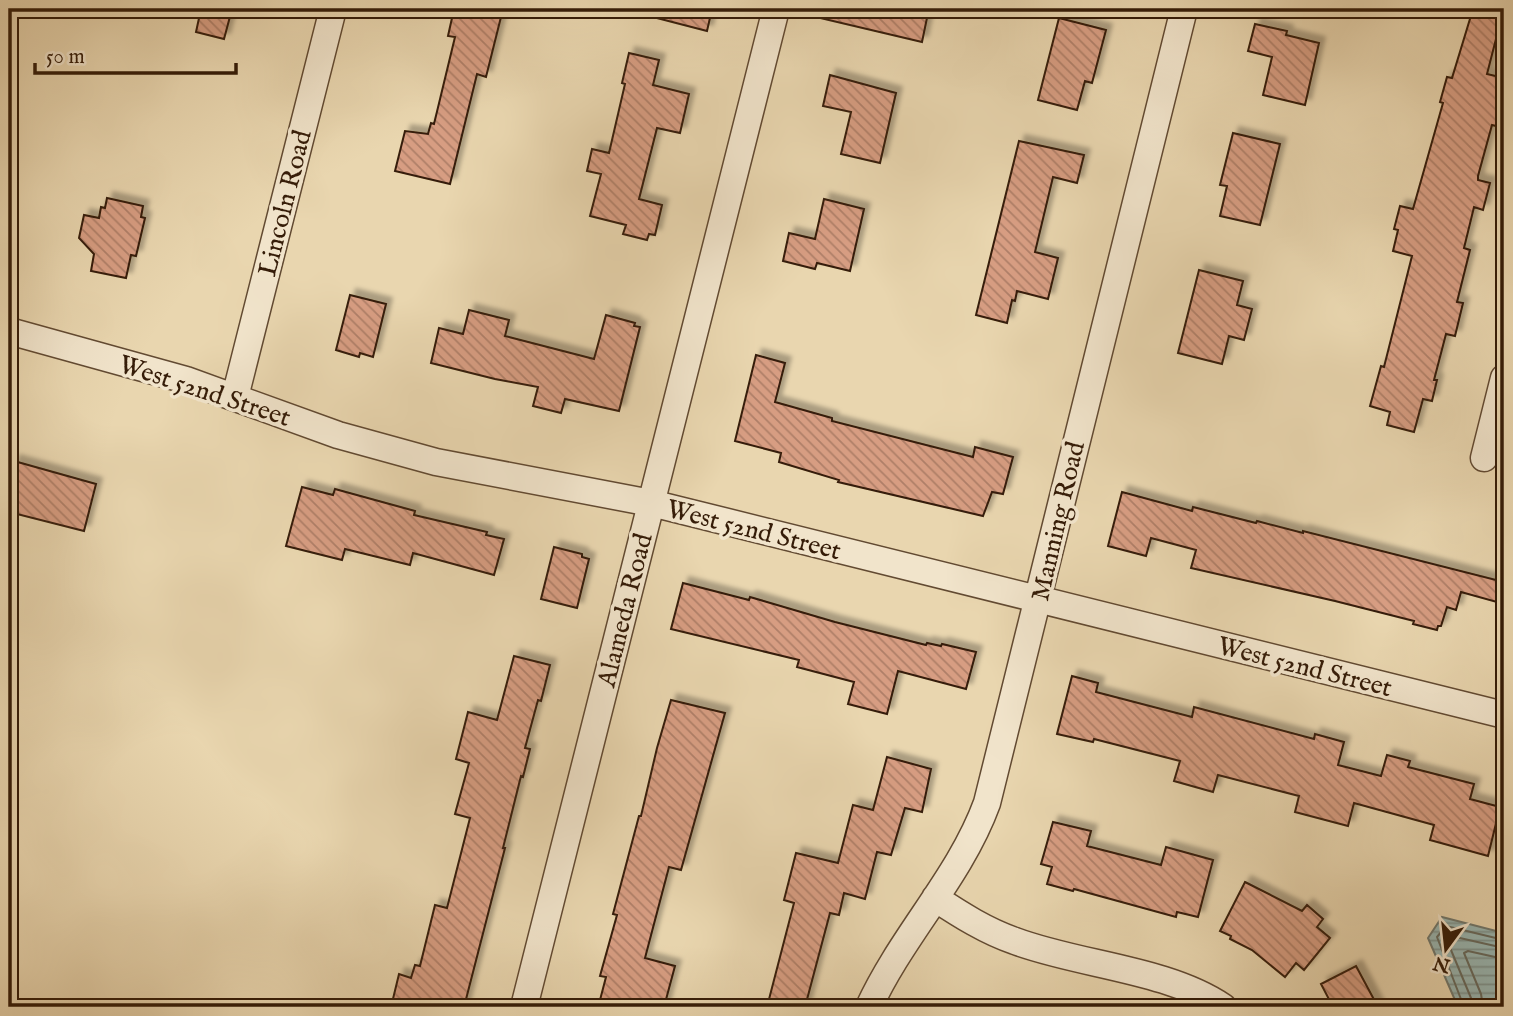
<svg xmlns="http://www.w3.org/2000/svg" width="1513" height="1016" font-family="'IM FELL English',serif">
  <style>
    .water { fill: url(#water-rules); stroke: #71796f; stroke-width: 2 }
    .lines { fill: none; stroke-linecap: round; stroke-linejoin: round }
    .shore { stroke: #676a5e; stroke-width: 2 }
    .building { fill: url(#building-back-hatch); stroke: #351c08; stroke-width: 2; filter: url(#shadow) }
    .street-casing { stroke: #624a32; stroke-width: 29 }
    .street { stroke: #f1e4cb; stroke-width: 26 }
    .labels { text-anchor: middle; stroke-width: 7; stroke-linejoin: round; paint-order: stroke }
    .street-label { font-size: 26px; fill: #351c08; stroke: #f1e4cb }
  </style>
  <defs>
    <pattern id="water-rules" width="6" height="5" patternUnits="userSpaceOnUse" patternTransform="scale(1.75)"><rect width="6" height="5" fill="#99b7b3"/><path d="M0 2.5h6" fill="none" stroke="#7e9490"/></pattern>
    <pattern id="building-back-hatch" width="6" height="6" patternUnits="userSpaceOnUse" patternTransform="scale(1.75)"><rect width="6" height="6" fill="#d79d82"/><path d="M-1 5l2 2M0 0l6 6M5-1l2 2" fill="none" stroke="#af7f68"/></pattern>
    <filter id="shadow"><feDropShadow dx="6" dy="-6" stdDeviation="2" flood-color="#0004"/></filter>
  </defs>
  <rect width="100%" height="100%" fill="#e9d6af"/>
  <filter id="stains"><feTurbulence type="fractalNoise" baseFrequency=".00286" numOctaves="4"/><feColorMatrix values="0 0 0 0 .2 0 0 0 0 .09 0 0 0 0 .02 0 0 0 .5 -.17"/></filter>
  <radialGradient id="worn" r=".72"><stop offset=".6" stop-color="#630" stop-opacity="0"/><stop offset="1" stop-color="#630" stop-opacity=".3"/></radialGradient>
  <path class="water" d="M1442,917L1504,933V1007H1458L1428,938Z"/>
  <g class="lines">
    <path class="shore" d="M1464,1007L1437,937L1446,926L1504,940
      M1473,1007L1471,998L1446,938L1451,936L1504,948
      M1483,1007L1481,994L1464,953L1468,951L1504,959"/>
  </g>
  <path class="building" d="M201,9H232L224,39L196,32Z
    M454,9H503L486,77L477,74L450,184L395,171L405,131L428,134L431,123L434,124L455,37L448,36Z
    M650,9H712L707,31L649,16Z
    M817,9H909L928,13L922,42L816,17Z
    M1473,9H1504V36L1497,35L1487,74L1504,78V128L1492,125L1478,176V180L1490,183L1483,210L1474,207L1464,248L1470,250L1457,302L1463,303L1455,336L1446,334L1434,380H1437L1432,401L1423,399L1414,432L1387,425L1390,412L1370,406L1381,366L1384,367L1412,256L1393,251L1398,230L1394,229L1400,206L1413,209L1443,103L1440,102L1447,77L1452,78Z
    M1059,18L1106,30L1092,83L1085,81L1077,110L1038,100Z
    M1255,24L1287,31L1286,35L1319,43L1305,105L1263,95L1272,57L1248,51Z
    M629,53L659,60L653,85L689,94L680,133L657,128L639,199L662,205L655,235L649,234L647,240L623,234L626,225L590,216L601,174L587,171L592,149L609,153L625,84L622,83Z
    M830,75L896,93L880,163L841,154L851,112L823,106Z
    M1233,133L1280,144L1260,225L1220,216L1227,186L1220,185Z
    M1019,141L1084,155L1077,183L1053,177L1035,252L1058,258L1048,299L1017,291L1015,301L1012,300L1007,323L976,315Z
    M107,198L143,206L141,217L145,218L136,256L131,255L126,278L91,271L94,254L79,238L84,215L99,218L101,207L105,208Z
    M824,199L864,209L850,271L817,263L815,269L783,261L789,233L815,239Z
    M1199,270L1243,281L1237,305L1252,309L1244,340L1229,336L1222,364L1178,353Z
    M350,295L386,304L373,357L360,353L359,357L336,350Z
    M469,310L509,320L505,336L594,359L606,315L635,323L634,326L640,327L619,411L565,399L561,413L533,406L538,387L495,379L431,363L439,328L463,334Z
    M756,355L785,363L775,402L832,418V421L973,457L975,447L1013,457L1003,494L992,492L983,516L838,482L839,480L779,462L781,453L735,441Z
    M14,461L96,484L84,531L9,512V480Z
    M302,487L333,495L335,489L415,511L414,515L487,532L486,535L504,539L494,575L413,553L410,565L345,549L342,560L286,546Z
    M1122,492L1192,511L1193,507L1256,523L1257,521L1303,533V531L1504,582V604L1461,592L1456,610L1447,607L1441,626H1438L1437,630L1413,624L1414,621L1335,601L1191,568L1196,550L1151,538L1146,556L1108,546Z
    M554,547L582,554V557L589,559L577,608L541,599Z
    M683,583L749,600L750,597L835,622L926,645L927,643L941,646L942,644L976,652L966,689L898,671L887,714L848,704L854,682L797,667L799,660L671,629Z
    M514,656L550,665L541,701L538,700L525,748L530,749L523,777L521,776L503,848H505L464,1007H407L392,1003L399,974L411,978L415,965L420,966L435,905L447,908L470,818L455,814L469,763L456,759L468,712L497,720Z
    M1072,676L1098,683L1096,692L1192,717L1194,707L1314,739L1315,734L1344,742L1338,765L1381,776L1387,755L1410,761L1408,767L1474,784L1470,799L1500,807L1488,856L1430,840L1434,825L1354,803L1348,826L1295,812L1299,796L1218,775L1213,792L1174,781L1180,761L1094,739L1093,742L1057,734Z
    M671,700L725,713L681,870L669,867L645,958L675,966L664,1007H626L600,1000L606,977L600,976L617,915L613,914L639,816H641L657,748Z
    M887,757L931,769L922,812L905,808L891,855L877,852L865,899L844,893L839,915L830,913L805,1007H767L794,903L784,900L796,853L838,863L853,805L873,810Z
    M1053,822L1091,831L1087,846L1161,865L1166,847L1213,860L1198,917L1177,912L1176,917L1074,889L1073,891L1047,884L1052,867L1041,864Z
    M1245,882L1302,911L1307,905L1323,919L1317,927L1330,938L1304,970L1296,963L1285,977L1252,950L1230,939L1231,936L1220,931Z
    M1356,966L1378,1007H1333L1321,984Z"/>
  <g class="lines">
    <g class="street-casing">
      <path id="street" d="M9,331L186,380L338,435L436,462L651,503L1504,715
        M235,397L333,9
        M1484,458L1504,378
        M935,898C961,915 986,931 1015,941C1079,965 1167,969 1223,1007
        M524,1007L776,9
        M869,1007C902,935 960,877 987,803L1184,9"/>
    </g>
    <use href="#street" class="street"/>
  </g>
  <g class="labels">
    <g class="street-label">
      <text transform="translate(284 203) rotate(-76)" y="9">Lincoln Road</text>
      <text transform="translate(205 390) rotate(18)" y="9">West 52nd Street</text>
      <text transform="translate(1057 521) rotate(-77)" y="9">Manning Road</text>
      <text transform="translate(754 529) rotate(14)" y="9">West 52nd Street</text>
      <text transform="translate(624 610) rotate(-76)" y="9">Alameda Road</text>
      <text transform="translate(1305 666) rotate(14)" y="9">West 52nd Street</text>
    </g>
  </g>
  <rect width="1513" height="1016" fill="none" stroke="#e9d6af" stroke-width="35"/>
  <rect x="10" y="10" width="1492" height="995" fill="none" stroke="#351c08" stroke-width="3.5"/>
  <rect x="18" y="18" width="1478" height="981" fill="none" stroke="#351c08" stroke-width="2"/>
  <g transform="translate(1446 949) rotate(195)" stroke="#f1e4cb" stroke-width="5" paint-order="stroke">
  <path d="M0-5L12 26L0 18L-12 26Z" fill="#351c08"/>
  <text y="-10" font-size="19" font-weight="bold" text-anchor="middle" fill="#351c08">N</text>
  </g>
  <path d="M35 63v10h201v-10" fill="none" stroke="#351c08" stroke-width="3.5"/>
  <text x="46" y="63" font-size="21" fill="#351c08" stroke="#f1e4cb" stroke-width="5" paint-order="stroke">50 m</text>
  <rect width="100%" height="100%" filter="url(#stains)"/>
  <rect width="100%" height="100%" fill="url(#worn)"/>
</svg>
